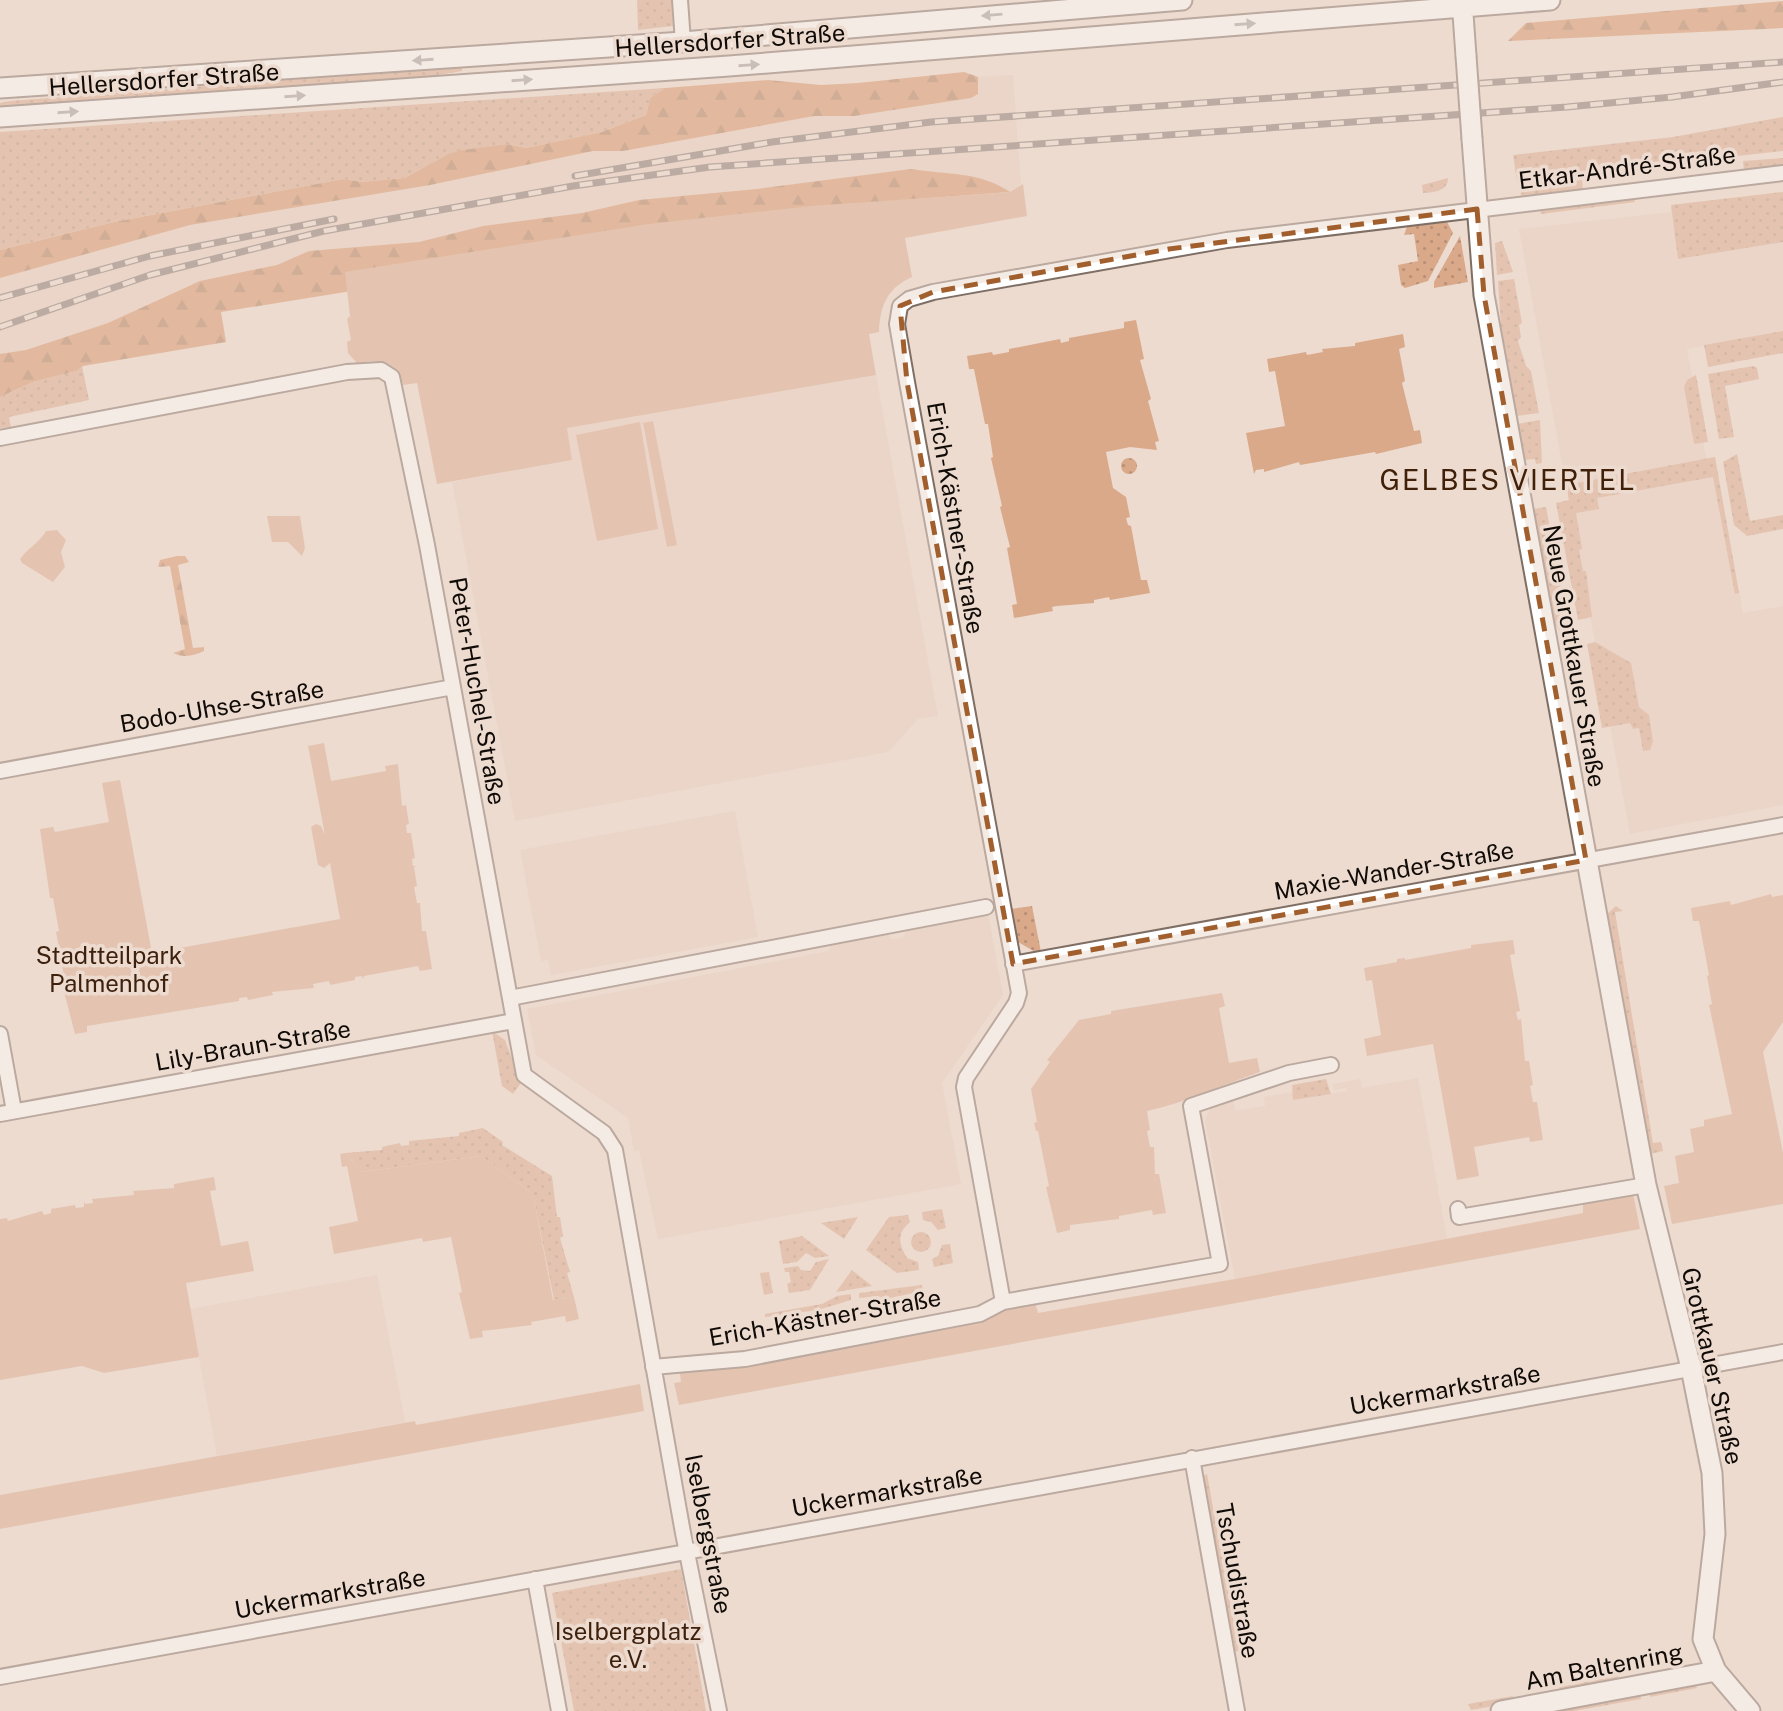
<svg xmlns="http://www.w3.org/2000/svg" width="1783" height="1711" font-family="'Public Sans',sans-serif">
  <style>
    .built { fill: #e8cebf }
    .grass { fill: url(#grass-dots) }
    .forest { fill: url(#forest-firs) }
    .park { fill: #d9a98a }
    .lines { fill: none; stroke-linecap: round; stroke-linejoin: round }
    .street-casing { stroke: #7e6e64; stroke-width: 18 }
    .secondary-casing { stroke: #7e6e64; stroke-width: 23 }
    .street { stroke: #fff; stroke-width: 14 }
    .secondary { stroke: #fff; stroke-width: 19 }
    .rail-casing { stroke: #7e726b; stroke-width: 7 }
    .rail { stroke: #eddbd0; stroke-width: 4.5; stroke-dasharray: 13; stroke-linecap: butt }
    .secondary-bridge-casing { stroke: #7e6e64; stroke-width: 23; stroke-linecap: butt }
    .secondary-bridge { stroke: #fff; stroke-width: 19 }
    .oneway { fill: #9f9d9c }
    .marked { fill: none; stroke: #a25f2e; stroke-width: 5; stroke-dasharray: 14 9; stroke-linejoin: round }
    .labels { text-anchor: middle; stroke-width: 7; stroke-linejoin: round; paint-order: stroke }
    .street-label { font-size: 24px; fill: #100b07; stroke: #eddbd0 }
    .park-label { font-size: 24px; fill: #3e210d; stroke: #eddbd0 }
    .quarter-label { font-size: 28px; letter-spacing: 2px; fill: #402008; stroke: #eddbd0 }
  </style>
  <defs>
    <pattern id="grass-dots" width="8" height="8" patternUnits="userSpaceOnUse" patternTransform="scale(1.75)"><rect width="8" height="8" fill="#d9a98a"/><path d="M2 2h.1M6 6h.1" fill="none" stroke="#b99076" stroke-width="1.8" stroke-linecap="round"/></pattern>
    <pattern id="forest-firs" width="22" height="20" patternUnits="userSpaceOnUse" patternTransform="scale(1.75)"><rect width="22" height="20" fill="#d69163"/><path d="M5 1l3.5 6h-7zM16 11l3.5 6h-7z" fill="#ac7550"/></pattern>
  </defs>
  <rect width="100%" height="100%" fill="#eddbd0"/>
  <path class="built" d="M970,74L979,77L1013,75L1021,184L1010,192L812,206L345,272L0,383V252L609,126Z
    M1783,192V331L1687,349L1706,458L1715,457L1743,613L1783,606V805L1630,834L1519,229L1671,212V205Z
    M876,375L938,716L918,719L888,752L515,821L452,482L572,460L567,428Z
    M735,811L758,937L551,975L548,960L541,961L520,850Z
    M988,913L1003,995L942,1083L961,1184L658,1239L639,1150L634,1151L628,1118L536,1055L527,1009L829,951L831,943L886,932L891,939H897L903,938L907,929Z
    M1418,1078L1447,1239L1235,1279L1205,1120L1211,1108L1233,1101L1236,1111L1265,1106L1264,1097L1292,1092L1294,1100L1347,1091V1088L1334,1090L1333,1084L1360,1079L1362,1088Z
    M377,1275L405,1422L217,1456L190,1309Z"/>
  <path class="grass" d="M637,0H672L673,26L638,30Z
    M462,66V71L420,78L0,108V103L10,101Z
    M665,88L650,98L646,115L602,132L526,148L507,144L448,154L405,178L362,182L343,179L114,222L0,250V132Z
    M1783,117V151L1517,181L1513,155L1673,137Z
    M1783,158V166L1744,170L1743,161Z
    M1448,178C1448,192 1433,192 1423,193L1422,185Z
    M1582,180L1583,189L1521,196L1520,187Z
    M1783,192V242L1678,259L1671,205Z
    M1634,198L1635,202L1541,214L1540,208Z
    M1447,222L1453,233L1428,281L1405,288L1401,285L1398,265L1418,261L1414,234L1404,235L1407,227Z
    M1460,236L1468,282L1434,288V282Z
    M1502,241L1513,272L1497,275L1495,243Z
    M1514,279L1522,323L1519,325L1521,337L1518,341L1526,366L1531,371L1539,413L1516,416L1502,342L1498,281Z
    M1783,331V353L1708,367L1704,345Z
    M82,366L89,400L9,417L11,427L0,428V397L33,382L76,371Z
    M1753,366L1757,368L1759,379L1725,386L1734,437L1719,439L1708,374Z
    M1696,375L1708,442L1694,444L1684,387L1687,380Z
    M1540,420L1542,463L1536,464L1535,459L1524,460L1517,424Z
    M1737,454L1750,521L1783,515V529L1747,536L1734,525L1723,462Z
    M1715,457L1739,593L1735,594L1713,477L1597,498L1599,509L1576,513L1582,549L1579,550L1583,571H1586L1592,617L1578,620L1556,503L1569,500L1566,485Z
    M1121 466a8 8 0 1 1 16 0a8 8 0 1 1-16 0Z
    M1546,507L1561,585L1557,591L1570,632L1560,631L1552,620L1533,509Z
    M1595,642L1631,663L1639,707L1649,715L1653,741L1650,750L1643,751L1639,728L1633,729L1630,723L1602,728L1587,644Z
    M1032,906L1041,952L1037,953L1018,942L1011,909Z
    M1616,906L1623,911L1615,912L1653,1143L1661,1142L1663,1151L1650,1154L1607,914Z
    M492,1031L505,1040L521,1083L513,1094L502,1086Z
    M1326,1079L1331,1094L1293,1100L1292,1085Z
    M483,1128L503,1142L502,1145L552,1176L557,1217H560L563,1236L560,1238L570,1272L567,1273L574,1297L554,1300L533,1194L481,1156L362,1172L345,1153L382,1150V1147L400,1143L401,1146L409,1145V1141L459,1136V1133Z
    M942,1209L946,1228L938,1230L931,1222L923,1220L922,1212Z
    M908,1215L910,1222C896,1234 899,1244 907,1258L918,1262L919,1270L897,1273L866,1250L889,1217Z
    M858,1217L844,1239L821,1223Z
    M911 1242a10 10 0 1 1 20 0a10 10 0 1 1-20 0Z
    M802,1236L829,1256L815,1258L806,1253L797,1262L783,1264L779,1241Z
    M950,1244L953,1263L934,1267L932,1259L938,1256L942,1245Z
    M829,1259L810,1290L789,1293L787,1284L791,1282L789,1272H785L784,1268L798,1266L801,1270L810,1271L816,1262Z
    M852,1270L872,1286L836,1292Z
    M769,1272L773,1293L764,1295L760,1273Z
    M922,1285L923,1291L885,1299L878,1296L859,1298V1293Z
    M851,1294V1300L818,1310L765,1317V1314L822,1304L837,1296Z
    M1207,1474L1239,1651L1232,1652L1201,1478Z
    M681,1569L706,1711H574L552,1593Z
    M1618,1676L1620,1683L1562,1694L1559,1687Z
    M1695,1682L1697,1688L1650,1697V1690Z
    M1638,1692L1641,1699L1574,1711H1542Z
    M1513,1696L1512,1703L1471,1710L1468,1704Z"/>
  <path class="forest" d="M1783,1V28L1508,41L1526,23Z
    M964,72L978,77V94L971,98L854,116H814L623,151H593L430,185L190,225L0,278V250L114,222L343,179L362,182L405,178L448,154L463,150L507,144L526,148L602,132L646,115L650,98L665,88L768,80L821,85L858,83Z
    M911,169C947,175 979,171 1010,192L930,198L221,312L226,342L83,366L76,371L33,382L0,397V354L26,350L108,323L200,281L277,265L309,251L419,242L483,226L582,213L639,200L757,189Z
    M177,556H185L189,562L178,565L193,648L204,647V651C194,656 183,658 173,653L185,649L170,566L158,567L160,560Z"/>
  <path class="park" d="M1023,184L1027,216L905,238L912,277C887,288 880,306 879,332L869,334L876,375L567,428L572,460L437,484L417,383L403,385C396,361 379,359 357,363L348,353L347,342L351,340L347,319L350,316L345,272L649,224L812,206L1010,192Z
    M1136,320L1144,359L1140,360L1151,399L1148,401L1159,441L1155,442L1157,450L1130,447L1106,452L1113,488L1126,497L1130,517L1126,518L1128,525L1131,526L1141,580H1147L1150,593L1110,600L1109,597L1094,600V603L1057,606L1052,607L1053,611L1014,618L1012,605L1017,604L1007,548L1010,547L1000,507L1002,506L991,458L993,457L988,424H985L974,369H969L967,356L992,352L993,355L1009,352V349L1060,339L1061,343L1069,341V338L1124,328V322Z
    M1403,334L1405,347L1399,349L1405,381L1402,383L1414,431L1420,430L1422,443L1376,454L1375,452L1300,465L1299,462L1264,472V469L1256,470L1254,474L1246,433L1285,426L1275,371L1269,372L1267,359L1306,352L1307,355L1323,352L1322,349L1355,346V343Z
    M653,421L677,545L667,547L643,423Z
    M640,422L658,529L597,541L576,435Z
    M267,516H300L305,548L302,556L288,542H272Z
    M57,530L66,540L61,552L65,567L53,582L22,563L20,559C29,547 40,542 46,531Z
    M324,743L331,781L386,771L385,766L398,764L402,806L406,805L409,824L406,825L407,833H411L415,858L412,859L413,866H417L414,867L417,886L414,887L417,903H420L422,931H426L432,969L420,971L418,966L364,976L363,979L362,976L355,977V980L330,985L329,981L313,984L314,988L272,992L273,995L248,1000L247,997L239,998V1001L87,1026V1032L75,1034L63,988L66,987L56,932L59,931L53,898H50L40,829L53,827L55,832L109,822L102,783L120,780L152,953L340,919L330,863L324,868L318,865L311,827L316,824L321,826L325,835L308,746Z
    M1771,894L1772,897L1783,895V1022L1763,1052L1783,1153V1204L1672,1224L1664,1186L1679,1183L1675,1156L1694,1152L1690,1129L1704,1126V1120L1732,1114L1709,1005L1712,1004L1707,976L1709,975L1699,921H1693L1691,908L1730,901L1731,905Z
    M1513,940L1515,954L1510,955L1520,1011L1516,1012L1518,1020L1521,1019L1525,1061H1529L1533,1085L1530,1086L1533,1102H1537L1543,1140L1530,1142L1529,1137L1474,1147L1479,1176L1457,1180L1433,1044L1367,1056L1364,1039L1381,1035L1372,980L1366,981L1364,968L1397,962V959L1405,958V960L1471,948V945Z
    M1222,993L1225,1006L1219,1008L1229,1063L1257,1058L1260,1072C1222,1085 1186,1103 1147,1111L1150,1130L1147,1131L1150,1147H1154L1155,1174H1159L1166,1213L1153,1215L1152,1210L1119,1216V1219L1070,1225V1230L1057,1233L1046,1187L1049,1186L1038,1131H1036L1034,1123L1037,1122L1031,1089L1050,1062L1047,1060L1079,1020L1111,1014V1011Z
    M345,1153L362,1172L481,1156L533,1194L553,1300L574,1297L579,1319L566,1322L565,1316L531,1322L532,1325L482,1331L483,1337L470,1339L459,1293L462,1292L451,1237L423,1242L422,1238L334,1254L329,1227L358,1221L347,1166L342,1167L340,1154Z
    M214,1177L216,1190L210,1191L221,1246L248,1241L254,1271L186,1283L199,1357L104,1373L82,1366L0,1380V1219L7,1218L8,1221L42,1211L44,1215L51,1213V1209L75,1205L76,1208L84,1207V1201L85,1204L93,1203L92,1199L134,1195L133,1191L174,1188V1184Z
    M1633,1193L1640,1229L679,1405L674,1383L681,1382L680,1373L722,1369L895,1338L1035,1302L1038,1313L1235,1279L1583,1213V1201Z
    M640,1384L644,1411L0,1529V1495L415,1421L416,1425Z"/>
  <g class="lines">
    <g class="street-casing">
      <path id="street" d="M680,0L683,42
        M0,438L347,372L381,370L392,377L427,545L524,1075L604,1133L615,1150L683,1533L719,1711
        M0,771L453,687
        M1013,964L1783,825
        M510,998L986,907
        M0,1034L14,1111
        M0,1114L514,1021
        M1458,1209L1459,1217L1646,1185
        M1003,1302L964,1087L966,1078L1016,1003L1019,993L907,382L897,324L900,306L909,299L933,292L1227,240L1783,173
        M653,1367L745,1359L980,1314L1003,1302L1220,1264L1191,1106L1289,1073L1331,1065
        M1192,1458L1237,1711
        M535,1579L559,1711
        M0,1677L1783,1352"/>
    </g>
    <g class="secondary-casing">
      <path id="secondary" d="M1462,0L1466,56
        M0,88L683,42L1182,0
        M0,117L729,66L1550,0
        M1472,139L1484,295L1646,1185L1691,1368L1712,1473L1715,1534L1703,1639L1716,1671L1750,1711
        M1501,1711L1716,1671"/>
    </g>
    <use href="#street" class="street"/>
    <use href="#secondary" class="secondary"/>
    <g class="rail-casing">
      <path id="rail" d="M575,176L772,142L931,122L1783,62
        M0,298L150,256L334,219
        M0,327L150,275L324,231L573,186L710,167L1567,107L1672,97L1783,82"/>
    </g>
    <use href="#rail" class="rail"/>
    <g class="secondary-bridge-casing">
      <path id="secondary-bridge" d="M1466,56L1472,139"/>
    </g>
    <use href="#secondary-bridge" class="secondary-bridge"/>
  </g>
  <defs><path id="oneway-solid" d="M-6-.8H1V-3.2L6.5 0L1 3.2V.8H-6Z" transform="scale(1.75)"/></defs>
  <g class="oneway">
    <use href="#oneway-solid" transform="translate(992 15) rotate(175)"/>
    <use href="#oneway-solid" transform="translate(1245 24) rotate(-4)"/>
    <use href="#oneway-solid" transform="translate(423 60) rotate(176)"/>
    <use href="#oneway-solid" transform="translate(749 65) rotate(-4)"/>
    <use href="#oneway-solid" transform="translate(522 80) rotate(-4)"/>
    <use href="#oneway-solid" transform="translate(295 96) rotate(-4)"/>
    <use href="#oneway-solid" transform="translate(68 112) rotate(-4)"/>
  </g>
  <path d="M0 0H1783V1711H0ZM1477,209L1484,295L1586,860L1013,964L907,382L900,306L933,292L1169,249Z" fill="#eddbd0" fill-opacity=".55" fill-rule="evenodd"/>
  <path class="marked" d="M1477,209L1484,295L1586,860L1013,964L907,382L900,306L933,292L1169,249Z"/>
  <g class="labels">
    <g class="street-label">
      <text transform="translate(730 41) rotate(-4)" y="8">Hellersdorfer Straße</text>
      <text transform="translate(164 80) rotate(-4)" y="8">Hellersdorfer Straße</text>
      <text transform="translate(1627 168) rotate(-7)" y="8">Etkar-André-Straße</text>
      <text transform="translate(955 518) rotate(80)" y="8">Erich-Kästner-Straße</text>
      <text transform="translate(1574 656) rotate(80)" y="8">Neue Grottkauer Straße</text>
      <text transform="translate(477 691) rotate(80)" y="8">Peter-Huchel-Straße</text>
      <text transform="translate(222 707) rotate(-10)" y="8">Bodo-Uhse-Straße</text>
      <text transform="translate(1394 871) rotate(-10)" y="8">Maxie-Wander-Straße</text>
      <text transform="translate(253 1046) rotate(-10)" y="8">Lily-Braun-Straße</text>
      <text transform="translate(825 1318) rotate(-10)" y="8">Erich-Kästner-Straße</text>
      <text transform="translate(1712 1366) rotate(77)" y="8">Grottkauer Straße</text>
      <text transform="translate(1445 1390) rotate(-10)" y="8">Uckermarkstraße</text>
      <text transform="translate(887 1492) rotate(-10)" y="8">Uckermarkstraße</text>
      <text transform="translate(708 1534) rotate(79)" y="8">Iselbergstraße</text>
      <text transform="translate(1237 1581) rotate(80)" y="8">Tschudistraße</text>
      <text transform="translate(330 1594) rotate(-10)" y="8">Uckermarkstraße</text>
      <text transform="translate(1604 1667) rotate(-11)" y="8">Am Baltenring</text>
    </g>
    <g class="park-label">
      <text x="109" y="964">Stadtteilpark<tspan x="109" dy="28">Palmenhof</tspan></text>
      <text x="628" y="1640">Iselbergplatz<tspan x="628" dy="28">e.V.</tspan></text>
    </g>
    <g class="quarter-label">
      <text x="1508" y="490">GELBES VIERTEL</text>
    </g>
  </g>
</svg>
